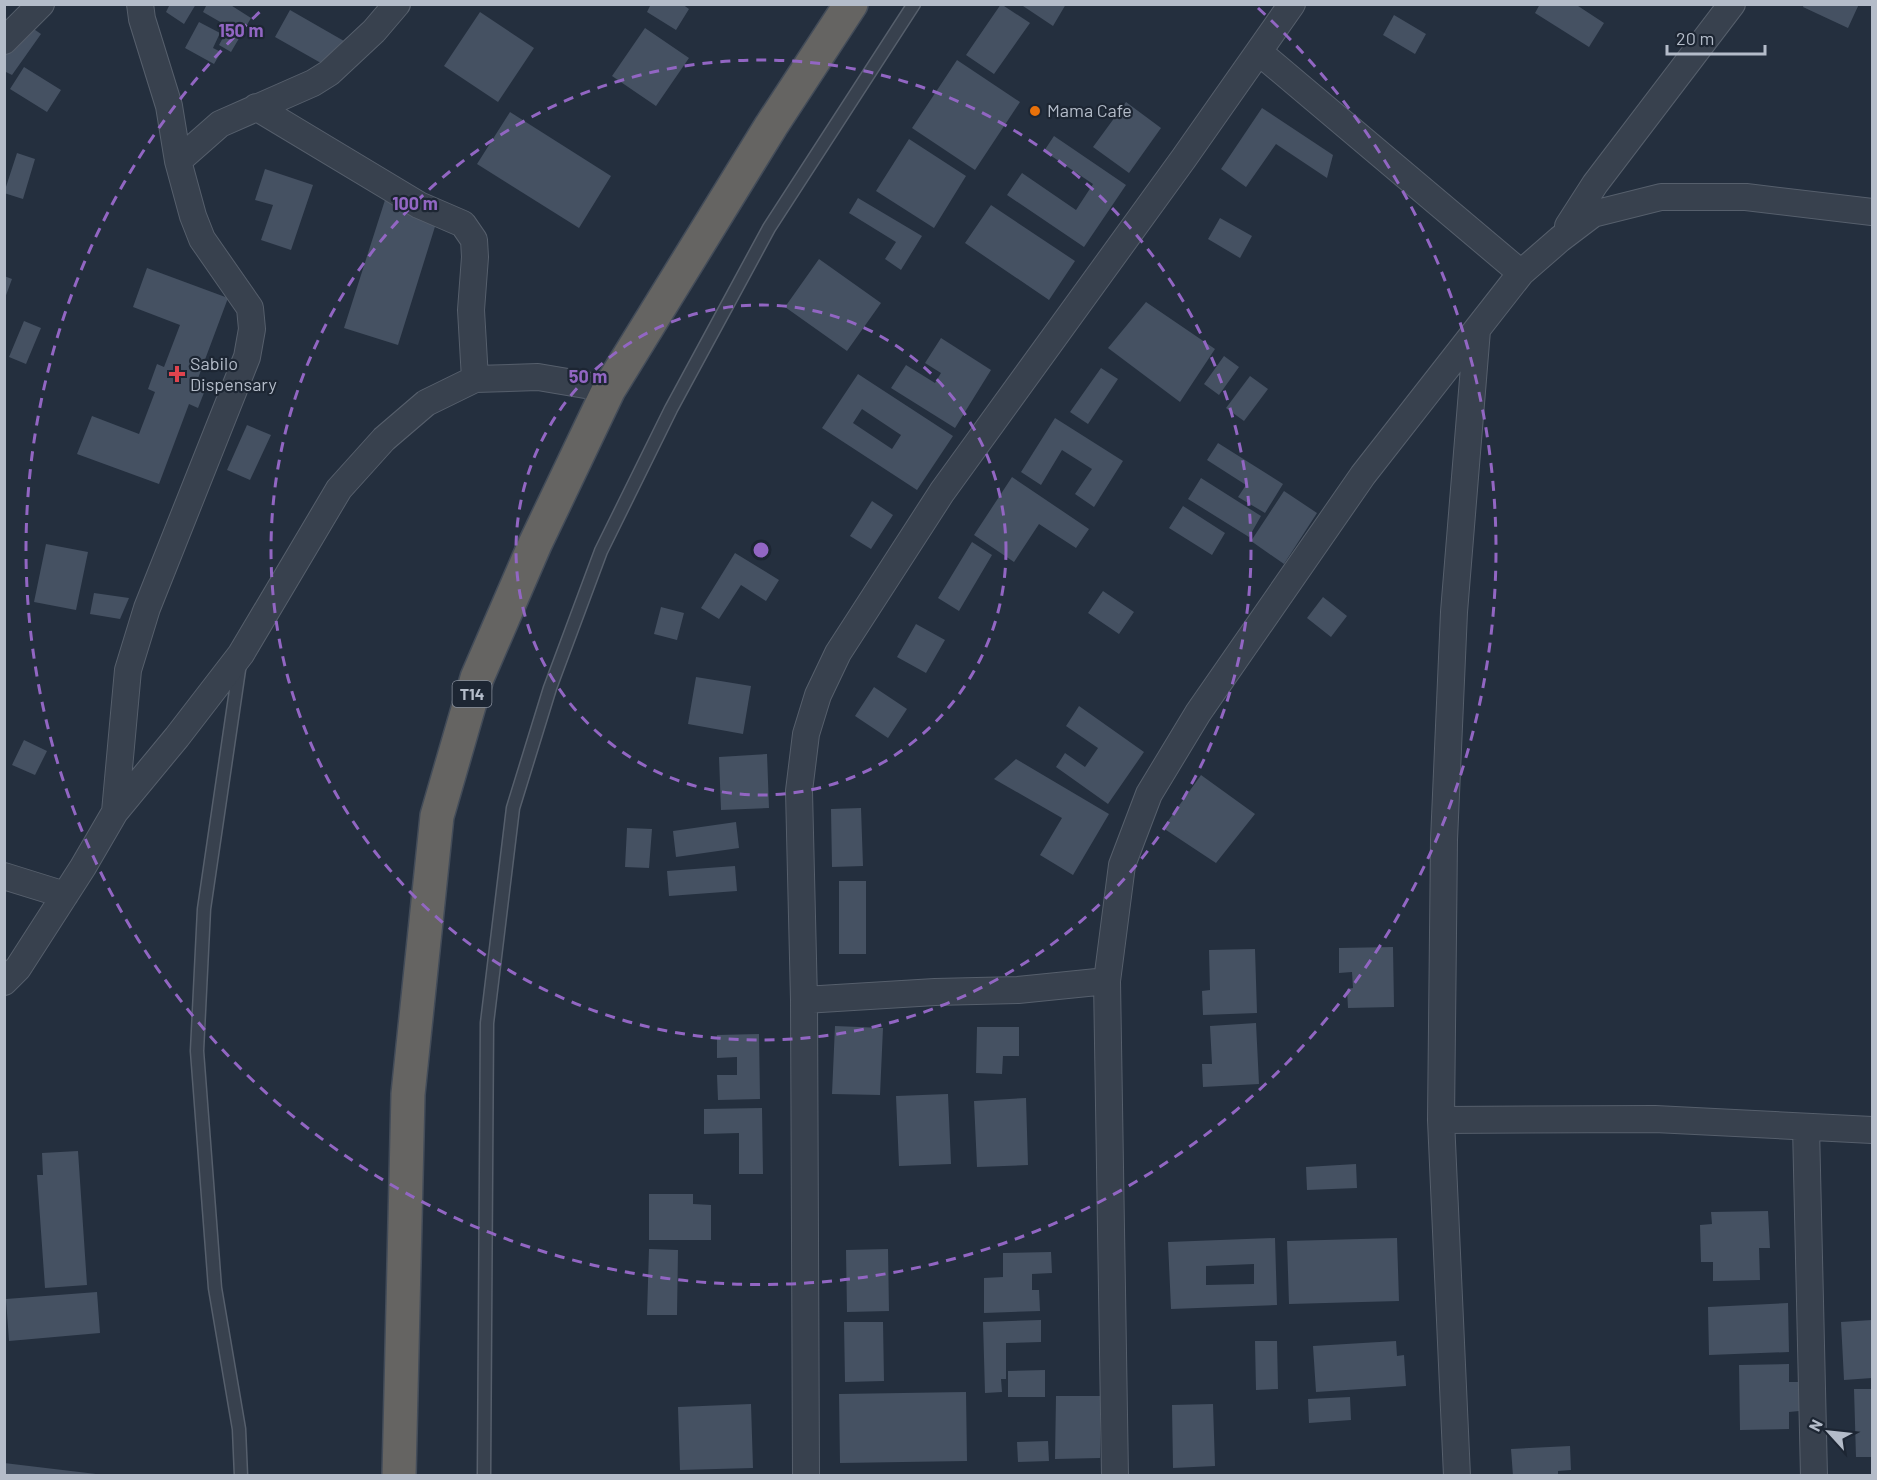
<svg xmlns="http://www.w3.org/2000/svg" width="1877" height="1480" font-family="Barlow,sans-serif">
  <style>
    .building { fill: #455162; fill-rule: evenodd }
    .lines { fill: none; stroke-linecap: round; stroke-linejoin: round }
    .service-casing { stroke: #565f6c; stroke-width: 15 }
    .minor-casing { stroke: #565f6c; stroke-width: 28 }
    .trunk-casing { stroke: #434c59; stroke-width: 36 }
    .service { stroke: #38414e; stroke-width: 12 }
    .minor { stroke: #38414e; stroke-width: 26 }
    .trunk { stroke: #656462; stroke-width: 33 }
    .ring { fill: none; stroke: #9266c3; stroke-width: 3; stroke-dasharray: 10 8 }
    .food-dot { fill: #e8710a; stroke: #1d2633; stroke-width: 2 }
    .health-dot { fill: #e0444e; stroke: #1d2633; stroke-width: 2 }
    .labels { text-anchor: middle; stroke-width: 4.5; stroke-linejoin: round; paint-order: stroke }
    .shield { fill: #1d2633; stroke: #878f9c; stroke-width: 1.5 }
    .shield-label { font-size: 16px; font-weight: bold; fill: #b4bcc9 }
    .poi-label { font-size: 18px; fill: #b4bcc9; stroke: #1d2633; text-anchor: start }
    .centre { fill: #9266c3; stroke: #1d2633; stroke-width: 3 }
    .ring-label { font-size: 18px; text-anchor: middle; font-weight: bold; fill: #9266c3; stroke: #1d2633; stroke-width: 4.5; stroke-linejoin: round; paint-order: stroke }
  </style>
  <rect width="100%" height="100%" fill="#242f3e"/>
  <path class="building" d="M170,4H196L184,24L166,12Z
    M207,4H229L251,18L231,52L219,45L229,27L203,12Z
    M651,4H682L689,9L676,30L647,12Z
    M1001,4L1030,23L994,74L966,55Z
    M1020,4H1066L1053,26Z
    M1540,4H1575L1604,23L1589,47L1535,13Z
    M1804,4H1859L1848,28L1803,7Z
    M290,10L344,41L328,67L275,37Z
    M480,12L534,48L498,102L444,66Z
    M1394,15L1426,34L1415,54L1383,35Z
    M199,22L220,33L213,48L221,52L214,64L185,48Z
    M25,23L41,34L12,75L4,71V54Z
    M645,28L689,58L656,106L612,76Z
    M957,60L1020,102L975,170L912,128Z
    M24,67L61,90L47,112L10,89Z
    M1126,102L1161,128L1129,173L1093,147Z
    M1262,108L1333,155L1327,178L1276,144L1246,187L1221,169Z
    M510,112L611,176L579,228L477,164Z
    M1054,136L1126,185L1084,247L1007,195L1022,173L1076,210L1093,184L1044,151Z
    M909,139L966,176L934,228L876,191Z
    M17,153L35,159L23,199L4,193Z
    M265,169L313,185L291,250L261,240L273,205L255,200Z
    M858,198L922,236L901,270L885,259L896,242L849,213Z
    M385,200L438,217L398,345L344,328Z
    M991,205L1075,261L1049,300L965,243Z
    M1220,218L1252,236L1240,258L1208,239Z
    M819,259L881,303L847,351L785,307Z
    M147,268L228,298L197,381L207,385L198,408L189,404L159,484L77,454L92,416L139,434L155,392L148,389L157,364L164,367L180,325L133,307Z
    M4,276L12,279L5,298L4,297Z
    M1146,302L1215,349L1180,402L1108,348Z
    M24,321L41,328L26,364L9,357Z
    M941,338L991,370L955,428L891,388L906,365L935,383L941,373L925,363Z
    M1224,356L1239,367L1219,395L1204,384Z
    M1101,368L1118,379L1088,424L1070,412Z
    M858,374L953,436L917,490L822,428ZM862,409L901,435L892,449L853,423Z
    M1250,376L1268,389L1244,421L1226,408Z
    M1055,418L1123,461L1094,507L1075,494L1092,469L1062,450L1041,485L1021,472Z
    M247,425L271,435L250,480L227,470Z
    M1218,443L1283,484L1265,513L1238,497L1246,485L1207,460Z
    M1012,477L1089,529L1076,548L1039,524L1014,562L974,535Z
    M1201,478L1261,516L1249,537L1188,499Z
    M1284,491L1317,513L1284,564L1251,541Z
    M872,501L893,515L871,549L850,536Z
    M1183,506L1225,533L1212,555L1169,528Z
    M972,542L992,555L959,611L938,598Z
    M46,544L88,552L76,610L34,602Z
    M735,553L779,580L766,601L741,585L719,619L701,608Z
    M1103,591L1134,612L1119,634L1088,613Z
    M94,593L129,598L120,619L90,614Z
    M1323,597L1347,616L1331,637L1307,618Z
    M661,607L684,613L677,640L654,634Z
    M916,624L945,640L926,673L897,657Z
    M696,677L751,686L743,734L688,724Z
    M874,687L907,709L888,738L855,716Z
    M1079,706L1144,752L1108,804L1056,767L1065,753L1085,767L1098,748L1066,726Z
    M24,740L47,751L35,775L12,765Z
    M767,754L769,808L721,810L719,757Z
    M1016,759L1109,814L1073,875L1040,855L1062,818L994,779Z
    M1201,775L1255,814L1216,863L1163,828Z
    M861,808L863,866L832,867L831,809Z
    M736,822L739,848L676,857L673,831Z
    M627,828L652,829L649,868L625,867Z
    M735,866L737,891L669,896L667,871Z
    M839,881H866V954H839Z
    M1393,947L1394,1007L1348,1008L1347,989L1353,988L1352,972L1339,973V948Z
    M1255,949L1257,1013L1203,1015L1202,991L1210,990L1209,950Z
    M1256,1023L1259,1084L1203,1087L1202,1064H1212L1210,1026Z
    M835,1026L883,1028L880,1095L832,1094Z
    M977,1027H1019V1056H1003L1002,1074L976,1073Z
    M759,1034L760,1099L718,1100L717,1075H737V1057L717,1058V1035Z
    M948,1094L951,1164L899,1166L896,1096Z
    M1026,1098L1028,1165L977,1167L974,1101Z
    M762,1108L763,1174H739V1133L704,1134V1109Z
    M78,1151L87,1285L45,1288L37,1175H43L42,1153Z
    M1356,1164L1357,1188L1307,1190L1306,1167Z
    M649,1194H693V1204L711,1205V1240H649Z
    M1768,1211L1770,1248H1759L1760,1280L1713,1281V1262H1701L1700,1225L1712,1224L1711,1212Z
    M1275,1238L1277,1305L1171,1309L1168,1242ZM1254,1264V1284L1206,1285V1266Z
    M1397,1238L1399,1301L1289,1304L1287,1241Z
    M649,1249L678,1250L677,1315H647Z
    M888,1249L889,1311L847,1312L846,1250Z
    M1051,1252L1052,1273L1032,1274V1290H1039L1040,1311L984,1313V1278L1003,1277V1253Z
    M97,1292L100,1333L9,1341L6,1299Z
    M1788,1303L1789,1352L1709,1355L1708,1307Z
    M1041,1320V1342L1006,1343V1379H1001L1002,1392L985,1393L983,1322Z
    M1872,1320V1378L1844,1380L1841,1322Z
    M844,1322H883L884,1381L845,1382Z
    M1255,1341H1277L1278,1389L1256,1390Z
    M1396,1341L1397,1356L1404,1355L1406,1386L1316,1392L1313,1346Z
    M1789,1364V1382H1799V1411L1789,1412V1429L1740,1430L1739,1365Z
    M1045,1370V1397H1008V1371Z
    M1854,1389H1872V1457H1856Z
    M966,1392L967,1461L840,1463L839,1394Z
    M1056,1396H1100V1458L1055,1459Z
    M1350,1397L1351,1420L1309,1423L1308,1399Z
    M751,1404L753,1468L680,1470L678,1407Z
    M1213,1404L1215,1466L1173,1468L1172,1405Z
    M1048,1441L1049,1461L1018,1462L1017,1442Z
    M1570,1446L1571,1470L1558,1471V1476H1513L1511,1449Z
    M4,1463L96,1474V1476H4Z"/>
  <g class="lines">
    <g class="service-casing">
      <path id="service" d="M240,663L204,909L197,1051L215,1288L239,1429L241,1476
        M484,1476L487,1023L513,808L550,688L601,551L671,409L769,228L914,4"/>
    </g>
    <g class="minor-casing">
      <path id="minor" d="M4,41L41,4
        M1259,52L1521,273
        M256,107L419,205L463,224L474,240L475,257L471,310L475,379
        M178,161L220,124L313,83L329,73L374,31L397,4
        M1568,226L1595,184L1732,4
        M115,812L128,670L147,608L247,357L252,329L250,308L202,239L193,216L178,161L169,106L142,19L140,4
        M4,876L65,895
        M4,982L18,968L83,867L115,812L177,737L241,654L339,489L384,439L426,403L475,379L538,377L609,389
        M804,1000L935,992L1018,990L1107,981
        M1441,1120L1655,1119L1872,1130
        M1806,1127L1814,1476
        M806,1476L804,1000L799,791L806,734L818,695L838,653L942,492L1184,158L1292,4
        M1115,1476L1107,981L1122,865L1149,794L1198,713L1363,475L1521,273L1560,239L1593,214L1661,197H1746L1872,212
        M1457,1476L1441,1120L1444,840L1454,612L1477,330"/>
    </g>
    <g class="trunk-casing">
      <path id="trunk" d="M399,1476L408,1094L437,816L477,678L535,544L609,389L771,126L851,4"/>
    </g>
    <use href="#service" class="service"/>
    <use href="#minor" class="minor"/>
    <use href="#trunk" class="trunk"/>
  </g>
  <g class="ring">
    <circle cx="761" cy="550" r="245"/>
    <circle cx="761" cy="550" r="490"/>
    <path d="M1258 8A735 735 0 1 1 264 8"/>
  </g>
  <circle class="food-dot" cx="1035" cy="111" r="6"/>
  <path class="health-dot" d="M174 365h6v6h6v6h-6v6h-6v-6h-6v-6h6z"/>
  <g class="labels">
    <rect class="shield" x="452.5" y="681" width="39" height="26" rx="4.5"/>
    <g class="shield-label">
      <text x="472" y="700">T14</text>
    </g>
    <g class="poi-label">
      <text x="1047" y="117">Mama Cafe</text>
      <text x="190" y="370">Sabilo<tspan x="190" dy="21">Dispensary</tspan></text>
    </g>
  </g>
  <circle cx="761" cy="550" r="9" class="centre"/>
  <g class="ring-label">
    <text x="241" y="37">150 m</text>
    <text x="415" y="210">100 m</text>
    <text x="588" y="383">50 m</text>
  </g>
  <rect width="1877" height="1480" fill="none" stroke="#b4bcc9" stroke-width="12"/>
  <g transform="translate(1829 1432) rotate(297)" stroke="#1d2633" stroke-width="4.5" paint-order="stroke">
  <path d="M0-4.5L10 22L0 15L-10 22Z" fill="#b4bcc9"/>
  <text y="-9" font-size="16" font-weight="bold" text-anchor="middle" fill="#b4bcc9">N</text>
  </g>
  <path d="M1667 45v9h98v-9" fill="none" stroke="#b4bcc9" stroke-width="3"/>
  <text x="1676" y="45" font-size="18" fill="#b4bcc9" stroke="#1d2633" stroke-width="4.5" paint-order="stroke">20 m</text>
</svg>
